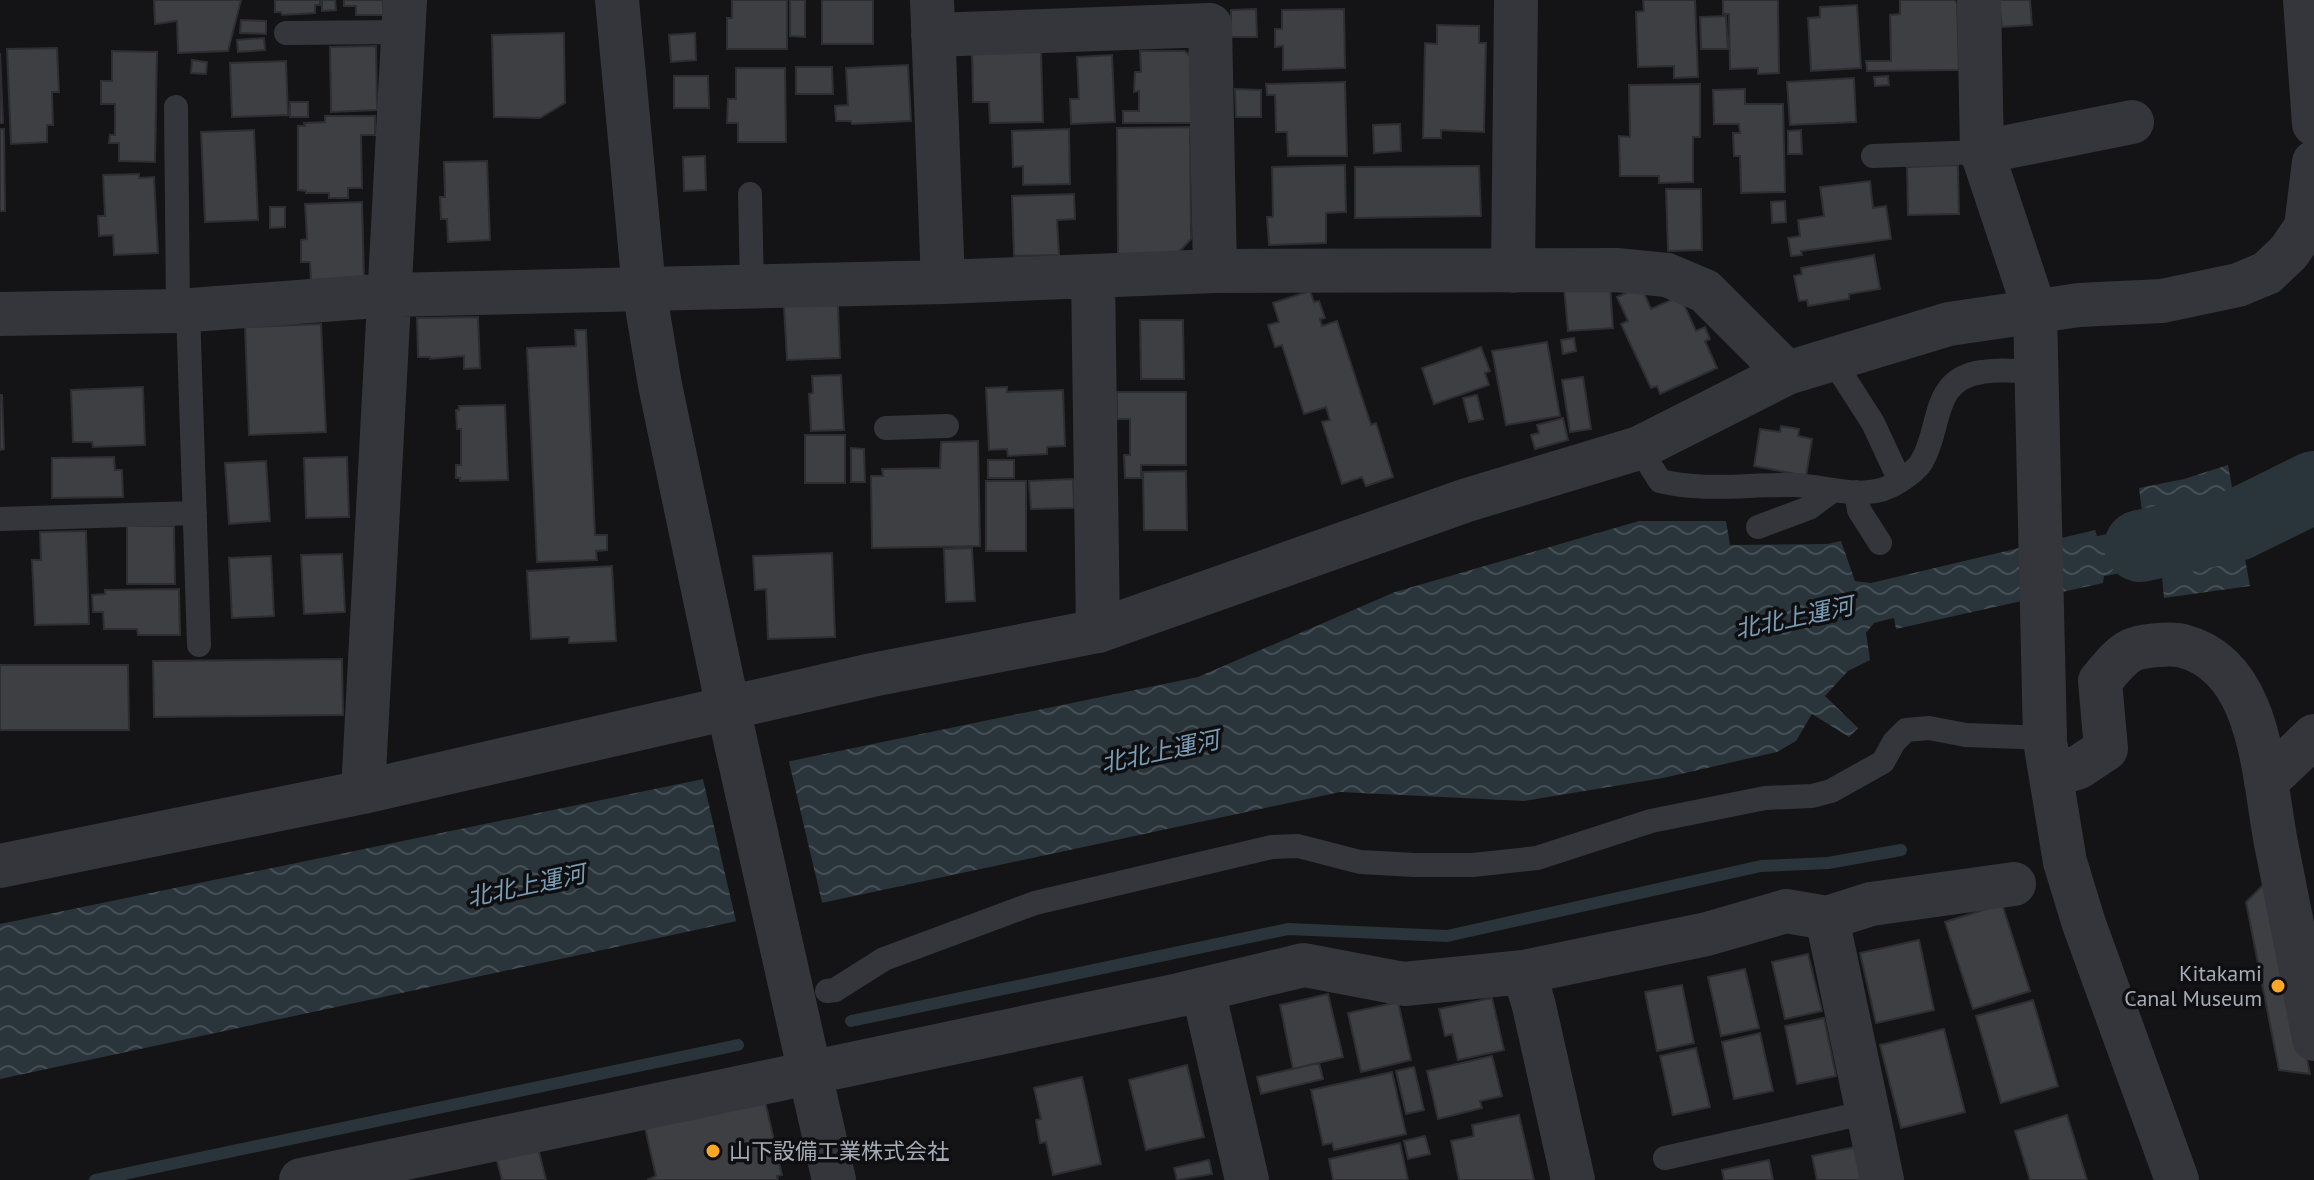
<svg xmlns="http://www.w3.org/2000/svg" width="2314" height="1180" font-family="'PT Sans','Noto Sans JP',sans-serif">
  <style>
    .water { fill: url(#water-waves) }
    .pier { fill: #141416 }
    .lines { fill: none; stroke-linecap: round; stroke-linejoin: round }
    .stream { stroke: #2a343b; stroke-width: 12 }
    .river { stroke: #2a343b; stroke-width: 72 }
    .building { fill: #3e3f43; stroke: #2e2e32; stroke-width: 2 }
    .service { stroke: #35363b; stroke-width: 24 }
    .minor { stroke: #35363b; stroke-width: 44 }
    .tertiary { stroke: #35363b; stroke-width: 44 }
    .poi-dot { fill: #fda825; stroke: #0f0f11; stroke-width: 3 }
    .labels { text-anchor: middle; stroke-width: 7; stroke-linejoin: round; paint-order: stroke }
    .poi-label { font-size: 22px; fill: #a5acb7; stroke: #0f0f11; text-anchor: end }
    .water-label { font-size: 24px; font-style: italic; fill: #7a9db5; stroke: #0f0f11 }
  </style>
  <defs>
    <pattern id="water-waves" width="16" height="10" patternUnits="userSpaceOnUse" patternTransform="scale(2)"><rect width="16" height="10" fill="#2a343b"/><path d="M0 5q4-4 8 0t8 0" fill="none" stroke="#464f55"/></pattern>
  </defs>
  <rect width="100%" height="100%" fill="#141416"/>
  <path class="water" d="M2228,465L2250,586L2164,598L2162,576L2152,568L2104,576L2103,583L1896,629L1894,618L1874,623L1866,633L1870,660L1848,671L1825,696L1858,728L1849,737L1812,714L1796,741L1777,752L1663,778L1524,801L1340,792L0,1079V924L1198,677L1395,592L1639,521H1726L1730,545L1827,544L1841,541L1855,581L1871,583L2095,530L2097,536L2144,528L2139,488L2184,479Z"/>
  <path class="pier" d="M788,758L823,907L737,925L702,775Z"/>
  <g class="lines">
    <path class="stream" d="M851,1021L1288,929L1447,936L1761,866L1828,863L1901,850
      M95,1180L738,1045"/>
    <path class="river" d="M2140,546L2237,525L2314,487"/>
  </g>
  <path class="building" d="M154,0H241L228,51L178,53L177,21L155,24Z
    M275,0H320V5H315V13L282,15L281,12H275Z
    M322,0H335L336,10L322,11Z
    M344,0H383V15H356V6H344Z
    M732,0H787V49H727V18H732Z
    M790,0H805V37L790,36Z
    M822,0H873V44H822Z
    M1643,0H1695L1698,77L1674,78V66L1638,67L1636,12L1644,11Z
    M1723,0H1778L1779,73L1758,74V68L1730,69L1729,14H1723Z
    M1900,0H1954L1957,3L1959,70L1867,71L1866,61H1891L1890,15L1900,14Z
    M1999,0H2030L2032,25L2002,27Z
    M1857,5L1861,68L1811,71L1808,18L1820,17V7Z
    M1256,9L1257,37H1231V10Z
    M1344,9L1345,68L1283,70V46L1275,47V29H1282V10Z
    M1726,16L1728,49H1701L1700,17Z
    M241,20L266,21V34L240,33Z
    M1437,25L1479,26V43H1486L1484,132L1441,130V138H1423L1425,43L1437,44Z
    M564,33L565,103L540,118L494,117L492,35Z
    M695,33L696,60L671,62L669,35Z
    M264,38L265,50L238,52L237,40Z
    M376,46L377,110L331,112L330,47Z
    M57,48L59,92H52L53,125H47V142L11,144L7,49Z
    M112,51L157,52L155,162L119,161V143H109L110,135H115V104H101V81H112Z
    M1041,51L1043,122L990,123L989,102H973L972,52Z
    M1140,51H1185L1191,57V123H1123V111H1139V91L1134,92L1135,72H1141Z
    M0,53L3,123H0Z
    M1112,55L1115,122L1071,124L1070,99H1079L1077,57Z
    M192,60L207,62L206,74L191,73Z
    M286,61L288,115L232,117L230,63Z
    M908,65L911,121L852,124L851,121H836L835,106L848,105L846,68Z
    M796,67H832L833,94H796Z
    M736,68H785L786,142H738V123H727L728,99H736Z
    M674,76H708L709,108H674Z
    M1888,76L1889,85L1875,86L1874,77Z
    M1854,78L1856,122L1790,125L1787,82Z
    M1345,82L1347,156H1288L1287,132H1276L1275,95H1267L1266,84Z
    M1700,84V137H1693V182L1659,183V176H1620L1619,136L1630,137L1629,85Z
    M1235,89L1261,90V117H1236Z
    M1745,89V104H1783L1785,192L1741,193L1740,156H1734L1733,133H1740L1739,124H1714L1713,90Z
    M290,102H308V117H290Z
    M325,116H375V135H361L362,188H348V198H329V193H306V191L298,190V126H305L304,123L325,122Z
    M1400,124L1401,151L1374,153L1373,125Z
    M1190,127L1191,239L1177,254H1118L1117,128Z
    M0,129H4L5,211H0Z
    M1069,129L1070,184L1023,185V166L1013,167L1012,131Z
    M254,130L258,220L205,222L201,132Z
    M1801,130L1802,154H1788V131Z
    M705,156L706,190L684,191L683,157Z
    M487,161L490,240L448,242L447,219H441L440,197H445L444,162Z
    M1345,165L1346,212L1326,213V243L1269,245L1267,217H1273L1272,167Z
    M1958,165L1959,214L1908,215L1907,167Z
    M1479,166L1481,216L1355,218V167Z
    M139,174V178L154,177L158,253L114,255L113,235L99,236L98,216H105L103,175Z
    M1870,181L1873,208L1886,206L1891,239L1801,251L1802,255L1791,256L1788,238L1800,236L1798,220L1824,216L1820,187Z
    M1666,189H1701L1702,250L1668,251Z
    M1074,194L1075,219L1057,220L1059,255L1014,256L1012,196Z
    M1785,201L1786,222L1772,223L1771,202Z
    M362,202L364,279L311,281L310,262H301V240L307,239L305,204Z
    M270,207H285V227L270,228Z
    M1874,255L1880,289L1849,294V299L1808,306L1807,300L1799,301L1794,276L1802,274L1801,268Z
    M1610,285L1613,328L1568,331L1564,288Z
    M1641,286L1651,309L1680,296L1696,331L1705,327L1710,339L1705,341L1717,368L1660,394L1657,386L1651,388L1621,324L1628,321L1617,297Z
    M1310,291L1314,302L1319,301L1325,318L1320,319L1322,326L1337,321L1371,425L1376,423L1393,477L1366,486L1362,477L1342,484L1322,422L1330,420L1326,407L1304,414L1282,345L1275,347L1268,325L1279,322L1273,303Z
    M838,305L840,358L787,360L784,306Z
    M478,317L480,368L464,369V356L430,359V357H418L417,318Z
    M1140,320H1183L1184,379H1141Z
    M321,324L326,432L249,435L245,327Z
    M575,330H586L595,535H607V550L596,551L597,560L537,562L527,348L576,346Z
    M1574,338L1576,351L1563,354L1561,340Z
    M1547,342L1560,416L1506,425L1492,351Z
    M1481,347L1490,371L1485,373L1489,385L1434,404L1422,368Z
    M841,375L844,430L811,431L809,394L813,393L812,376Z
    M1583,377L1591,429L1570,432L1562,380Z
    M143,387L145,445L93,447L92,442H73L71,390Z
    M1007,387V392L1063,390L1065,446L1047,447V454L1008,456L1007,449L989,450L986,388Z
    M1117,392H1186V465H1141V478H1125L1124,455H1130V419H1117Z
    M0,395H2L4,449L0,450Z
    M1477,395L1483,419L1469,422L1463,398Z
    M505,405L508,480L460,481V478H456V465H461V429H457L456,410H459V406Z
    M1563,418L1568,440L1535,449L1531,435L1539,433L1537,425Z
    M1781,426L1799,429L1798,436L1812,439L1806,476L1754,466L1760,429L1780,432Z
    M805,435H845V483H805Z
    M978,441L980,546L872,548L871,476H883L882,469L940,468L941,442Z
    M851,448L864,449L865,482H851Z
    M114,457L115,470H122L123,497L52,498V458Z
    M347,457L349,517L306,518L304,458Z
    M988,460H1014V478H988Z
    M266,461L270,521L229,524L225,463Z
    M1186,471L1187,530H1144L1143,472Z
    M1073,479L1074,508L1031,509L1029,481Z
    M986,481H1026V551H986Z
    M127,526H174L175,584H127Z
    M86,531L89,624L35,625L32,560H41L40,532Z
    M972,548L975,601L946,602L944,549Z
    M832,553L835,637L768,639L766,589L755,590L753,556Z
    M342,554L345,612L304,614L301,555Z
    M271,556L274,616L232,618L229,558Z
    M612,566L616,641L569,643V637L531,639L527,571Z
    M179,589L180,635H138L137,629H104L103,612H93L92,595L105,594V590Z
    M342,659L343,715L154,717L153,661Z
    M0,665H128L129,730H0Z
    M2271,877L2310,1074L2279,1070L2246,902Z
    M2002,904L2030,991L1973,1009L1945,922Z
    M1919,940L1934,1010L1876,1023L1860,953Z
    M1808,954L1822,1011L1785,1019L1772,962Z
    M1745,969L1759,1028L1721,1036L1708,977Z
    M1682,985L1694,1043L1657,1051L1645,992Z
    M1328,994L1343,1057L1293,1069L1280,1005Z
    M1492,998L1504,1050L1458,1060L1452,1034L1445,1036L1439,1009Z
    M2033,1000L2058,1086L2001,1103L1976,1016Z
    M1398,1002L1411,1060L1361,1072L1348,1013Z
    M1824,1018L1836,1076L1797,1084L1785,1026Z
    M1944,1029L1965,1112L1901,1128L1880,1045Z
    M1760,1033L1773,1091L1734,1099L1722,1042Z
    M1696,1048L1710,1107L1673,1115L1660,1056Z
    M1492,1056L1502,1096L1480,1101L1482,1108L1438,1119L1427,1071Z
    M1319,1063L1323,1079L1261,1094L1257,1077Z
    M1187,1065L1204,1137L1146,1150L1129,1080Z
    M1414,1067L1424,1110L1406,1114L1396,1071Z
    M1392,1072L1406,1134L1334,1150L1332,1143L1323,1145L1311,1090Z
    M1082,1077L1101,1164L1053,1175L1046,1142L1040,1143L1036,1120L1041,1119L1034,1088Z
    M765,1101L782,1175L777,1176L778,1180H647L656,1176L645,1128Z
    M1519,1115L1534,1180H1459L1451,1141L1474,1136L1472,1125Z
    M2067,1115L2087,1180H2030L2015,1131Z
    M1425,1136L1430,1154L1408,1159L1404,1141Z
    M1400,1143L1408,1180H1333L1329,1159Z
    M1855,1147L1861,1180H1817L1812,1156Z
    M538,1148L546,1180H502L496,1157Z
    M1209,1160L1212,1174L1177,1180L1174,1168Z
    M1769,1160L1773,1180H1724L1722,1170Z"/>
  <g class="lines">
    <path class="service" d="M286,33L403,32
      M176,107L178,311
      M1873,156L1982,152
      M750,194L752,287
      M188,310L199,645
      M1832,359L1873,423L1900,481
      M886,428L947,426
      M1639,448L1660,481C1706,492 1747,484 1794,485C1829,486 1867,504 1900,481C1907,476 1918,469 1922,461C1942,428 1930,379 1982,372C2000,369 2018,371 2036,373
      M1856,492L1859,510L1880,543
      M0,519L195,513
      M1758,527L1809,508L1832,491
      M827,991L835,990L884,959L1035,903L1272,847L1298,846L1360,862L1415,865H1473L1537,858L1651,821L1765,798L1812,796L1831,791L1883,762L1894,742L1906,730L1929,728L1966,735L2045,738
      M1665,1158L1868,1112"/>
    <path class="minor" d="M932,0L943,282
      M1979,0L1982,152L2035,311
      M933,35L1210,25L1215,271
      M1982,152L2132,122
      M1513,271L1516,0
      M1093,276L1098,631
      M0,314L178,311L390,295L943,282L1215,271L1616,270L1667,275L1705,291L1787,373
      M2046,747L2065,862L2084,924L2177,1180
      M2051,776L2079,767L2106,749L2100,681C2108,672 2119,657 2130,651C2141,645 2171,643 2183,646C2264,667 2263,781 2277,848C2290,912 2302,975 2314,1039
      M2266,782L2314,736
      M363,792L405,0
      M0,866L363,792L728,708
      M1827,918L1882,1180
      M1524,972L1534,1006L1573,1180
      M1203,990L1247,1180
      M301,1180L1179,995L1304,965L1404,984L1524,972L1707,934L1786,911L1827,918L1871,904L2014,884"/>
    <path class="tertiary" d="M617,0L644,289L660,385L728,708L834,1180
      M2305,0L2314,124
      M2035,311L2045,738
      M728,708L872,675L1098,631L1467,500L1639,448L1787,373L1949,324L2079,305L2162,301L2238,285L2267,273L2289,252L2306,227L2314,162"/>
  </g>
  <g class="poi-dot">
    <circle cx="2278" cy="986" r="8"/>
    <circle cx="713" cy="1151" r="8"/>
  </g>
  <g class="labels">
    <g class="poi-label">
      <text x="2262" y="981">Kitakami<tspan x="2262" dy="25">Canal Museum</tspan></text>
      <text x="729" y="1159" text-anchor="start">山下設備工業株式会社</text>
    </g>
    <g class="water-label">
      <text transform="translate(1794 618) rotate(-12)" y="8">北北上運河</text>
      <text transform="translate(1160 752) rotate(-12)" y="8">北北上運河</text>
      <text transform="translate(526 886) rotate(-12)" y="8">北北上運河</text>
    </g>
  </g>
</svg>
